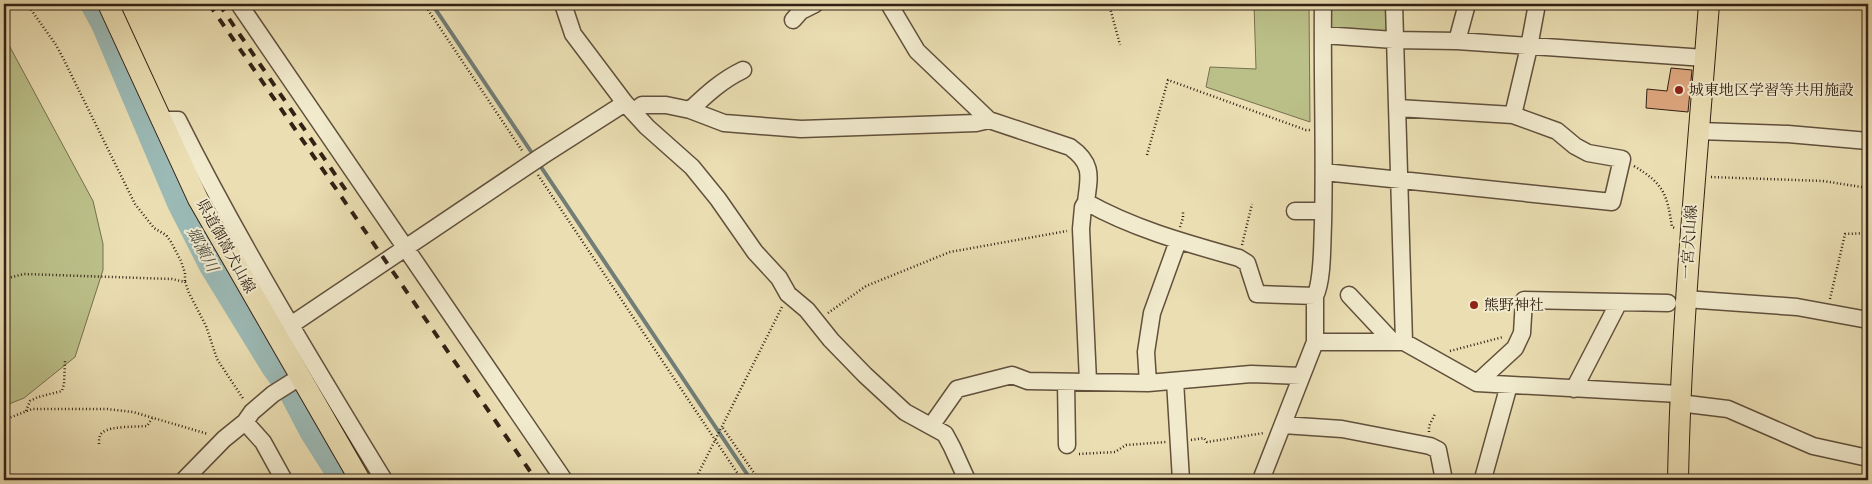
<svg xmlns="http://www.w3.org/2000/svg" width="1872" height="484" font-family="'Old Standard TT','Noto Serif JP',serif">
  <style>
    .green { fill: #bbc089; stroke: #77704f }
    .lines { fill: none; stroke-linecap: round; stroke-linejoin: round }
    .stream { stroke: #717d76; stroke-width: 4 }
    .river { stroke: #9bbab6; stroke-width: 24 }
    .building { fill: #dda67e; stroke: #332115 }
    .minor-casing { stroke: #61503c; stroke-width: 19 }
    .major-casing { stroke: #332115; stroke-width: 22 }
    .path { stroke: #332115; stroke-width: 2.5; stroke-dasharray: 1 2.5; stroke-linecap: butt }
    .minor { stroke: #f1eacd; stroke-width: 16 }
    .major { stroke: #eadeb2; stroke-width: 20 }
    .rail { stroke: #332115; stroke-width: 4; stroke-dasharray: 9 9; stroke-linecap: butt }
    .poi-dot { fill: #8f2418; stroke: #f1eacd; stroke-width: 2 }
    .labels { text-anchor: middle; stroke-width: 4; stroke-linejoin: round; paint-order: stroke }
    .poi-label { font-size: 15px; fill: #332115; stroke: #f1eacd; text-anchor: start }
    .street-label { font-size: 15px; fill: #332115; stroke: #f1eacd }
    .water-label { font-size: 16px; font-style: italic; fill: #524f45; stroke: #f1eacd }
  </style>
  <rect width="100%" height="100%" fill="#eadeb2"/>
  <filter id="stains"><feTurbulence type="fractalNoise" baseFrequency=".004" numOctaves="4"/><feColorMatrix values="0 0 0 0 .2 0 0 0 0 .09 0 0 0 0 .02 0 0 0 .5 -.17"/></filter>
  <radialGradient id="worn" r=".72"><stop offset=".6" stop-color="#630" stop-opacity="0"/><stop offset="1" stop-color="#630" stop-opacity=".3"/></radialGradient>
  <path class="green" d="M1254,4H1309L1310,122L1206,87L1210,67L1256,69Z
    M1329,4H1388V33L1328,29Z
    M4,36L93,201L103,244V270L75,357L24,398L4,406Z"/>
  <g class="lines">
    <path class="stream" d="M432,4L534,156
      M539,164L751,480"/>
    <path class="river" d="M92,4L103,24L179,203L211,266L273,367L289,389L311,431L342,480"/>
  </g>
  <path class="building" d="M1671,68L1692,70L1688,112L1646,108L1647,89L1667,91Z"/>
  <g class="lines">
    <g class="minor-casing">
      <path id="minor" d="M239,4L564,480
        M563,4L573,34L625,103L647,127L692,167L718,199L755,252L779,278L788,294L807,310L831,340L865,375L905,412L945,434L952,447L967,480
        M889,4L917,51L989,120L1070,147C1094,164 1089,177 1086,202C1134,229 1186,243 1239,258L1247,263L1257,294L1315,296
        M1394,4L1404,342
        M793,20L801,11L815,4
        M1323,35L1394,40L1457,41L1705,58
        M1457,41L1467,4
        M690,110C707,94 722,80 743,70
        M633,112L642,105H666L690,110L724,123L801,129L976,123L989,120
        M1513,115L1529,47L1537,4
        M162,120H178C240,244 312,362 384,480
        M1699,131L1788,134L1868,141
        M1324,172L1612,202L1622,159L1588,153L1575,146L1557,131L1513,115L1398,108
        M1086,202L1083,207L1081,229L1088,381
        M1295,211H1323
        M1349,295L1392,341
        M1685,299L1797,307L1868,320
        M282,331L542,156L625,103
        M1315,342H1404L1477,383L1679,394
        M1175,381L1181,480
        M1066,382L1067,445
        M1148,383L1146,352L1152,313L1178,241
        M1477,383L1515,348L1522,333L1524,300L1668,303
        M1574,389L1619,302
        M1679,403L1728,409L1813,446L1868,458
        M245,422L263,442L284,480
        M1283,425L1342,429L1430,446L1438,450L1444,480
        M931,426L957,389L1012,375L1028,381L1148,383L1251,374L1301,376
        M184,480L224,439L245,422L252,412L273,394L300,377
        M1261,480L1315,342V296C1323,281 1322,243 1323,224C1325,151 1322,77 1323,4
        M1487,480L1484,475L1509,385"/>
    </g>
    <g class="major-casing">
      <path id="major" d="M108,4L198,199L360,480
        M1678,480C1681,321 1697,163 1709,4"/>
    </g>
    <path class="path" d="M27,4L56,45L63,58L135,204L154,228L166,235L171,242L181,261L185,273V281
      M424,4L523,152
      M1012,4V6
      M1109,4L1120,45
      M1147,155L1168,80L1306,130H1311
      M1634,166C1664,184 1667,194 1672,227L1675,228
      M538,175L742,480
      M1711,177L1823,181L1868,188
      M1180,227L1183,218V211
      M1242,245L1252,204
      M4,279L24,274L172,279L185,282L189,293L206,326L217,359L244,400
      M1830,299L1845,234L1868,233
      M828,313L866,286L950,252L1067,231
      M1450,351L1503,337
      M26,411L30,401L38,397L62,391L64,384L65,361
      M4,420L32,409H107L133,412L208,434
      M723,428L759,480
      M1429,432V426L1435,414
      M1191,440L1204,438L1207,442L1264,433
      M99,444C99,439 99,435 103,432C111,426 136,427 147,426L153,417
      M1079,454L1115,452L1126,445L1166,442
      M695,480L782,307"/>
    <use href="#minor" class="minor"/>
    <use href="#major" class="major"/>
    <path class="rail" d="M209,4L536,480
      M219,4L347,192"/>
  </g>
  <g class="poi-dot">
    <circle cx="1679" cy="90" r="5"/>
    <circle cx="1474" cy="305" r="5"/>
  </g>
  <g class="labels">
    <g class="poi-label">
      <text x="1689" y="95">城東地区学習等共用施設</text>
      <text x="1484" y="310">熊野神社</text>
    </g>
    <g class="street-label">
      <text transform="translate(1689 242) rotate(-86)" y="5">一宮犬山線</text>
      <text transform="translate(226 246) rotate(61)" y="5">県道御嵩犬山線</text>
    </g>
    <g class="water-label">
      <text transform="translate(203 249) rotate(62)" y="6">郷瀬川</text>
    </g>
  </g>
  <rect width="1872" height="484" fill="none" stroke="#eadeb2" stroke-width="20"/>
  <rect x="5" y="5" width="1862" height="474" fill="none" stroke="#332115" stroke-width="2.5"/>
  <rect x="10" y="10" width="1852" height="464" fill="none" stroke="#332115"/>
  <rect width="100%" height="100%" filter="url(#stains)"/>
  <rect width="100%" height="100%" fill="url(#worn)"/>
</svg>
